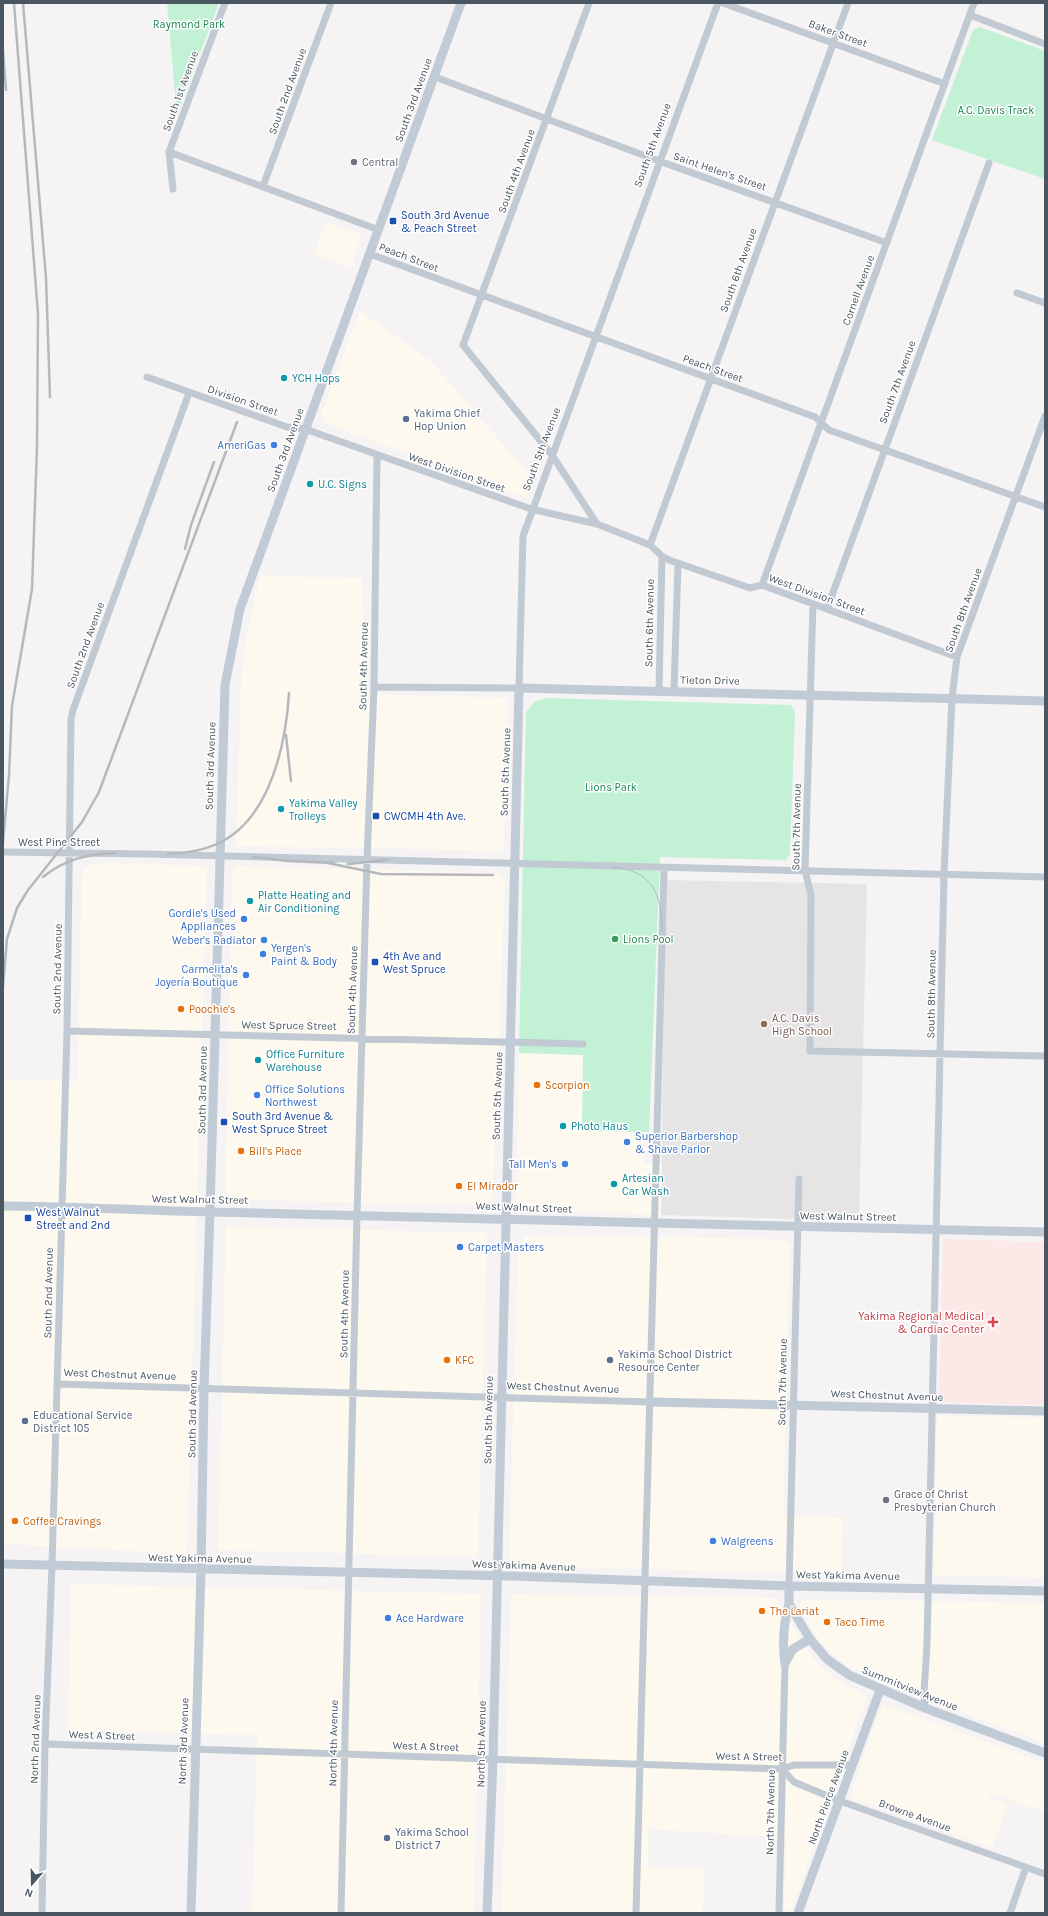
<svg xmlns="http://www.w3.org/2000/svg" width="1048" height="1916" font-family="Karla,sans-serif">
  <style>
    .commercial { fill: #fdf9ef }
    .education { fill: #e6e4e5 }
    .medical { fill: #fce8e6 }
    .green { fill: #c3f1d5 }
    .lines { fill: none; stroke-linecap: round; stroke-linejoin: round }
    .street { stroke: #c1cad2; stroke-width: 7 }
    .secondary { stroke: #c1cbd6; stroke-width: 9 }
    .tram { stroke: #b5b8bd; stroke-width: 1 }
    .rail { stroke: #b5b8bd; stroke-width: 2.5 }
    .worship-dot { fill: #6b7280; stroke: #fff; stroke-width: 1.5 }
    .transit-dot { fill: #1a4fb4; stroke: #fff; stroke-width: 1.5 }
    .culture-dot { fill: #0f9aa8; stroke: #fff; stroke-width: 1.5 }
    .service-dot { fill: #5c6f8a; stroke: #fff; stroke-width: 1.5 }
    .shop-dot { fill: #3f7fe0; stroke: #fff; stroke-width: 1.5 }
    .leisure-dot { fill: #2e9e5b; stroke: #fff; stroke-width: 1.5 }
    .food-dot { fill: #e8710a; stroke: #fff; stroke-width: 1.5 }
    .education-dot { fill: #8d6e63; stroke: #fff; stroke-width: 1.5 }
    .health-dot { fill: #e0444e; stroke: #fff; stroke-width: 1.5 }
    .labels { text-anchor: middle; stroke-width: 3; stroke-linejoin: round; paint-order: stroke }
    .park-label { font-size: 11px; fill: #17864f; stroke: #fff }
    .street-label { font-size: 11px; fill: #4a5661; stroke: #fff }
    .worship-label { font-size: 11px; fill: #5b616d; stroke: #fff; text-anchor: start }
    .transit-label { font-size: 11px; fill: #164399; stroke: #fff; text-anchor: start }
    .culture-label { font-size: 11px; fill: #0d838f; stroke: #fff; text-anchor: start }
    .service-label { font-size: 11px; fill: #4e5e75; stroke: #fff; text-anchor: start }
    .shop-label { font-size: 11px; fill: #366cbe; stroke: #fff; text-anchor: start }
    .leisure-label { font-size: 11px; fill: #27864d; stroke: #fff; text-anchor: start }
    .food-label { font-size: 11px; fill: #c56008; stroke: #fff; text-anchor: start }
    .education-label { font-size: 11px; fill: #785e54; stroke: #fff; text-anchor: start }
    .health-label { font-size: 11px; fill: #be3a42; stroke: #fff; text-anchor: end }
  </style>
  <rect width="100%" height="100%" fill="#f5f3f3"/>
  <path class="commercial" d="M325,222L362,235L351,268L314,254Z
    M360,311L431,361L533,479L526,498L325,423L321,414Z
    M260,576L362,578L366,694L508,698L503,851L236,846L241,685L245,644Z
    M102,863L207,866L187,1554L3,1544V1079L77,1081L82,874L85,868L93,864Z
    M235,866L500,873L505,880L493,1197L489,1205L234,1200L225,1192L232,873Z
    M519,1053L583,1055L582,1131L645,1132L644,1163L662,1164L661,1215L526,1210L516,1202Z
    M226,1226L487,1233L478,1557L218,1550Z
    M526,1235L784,1239L790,1245L783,1516L843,1518L841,1574L516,1566L509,1558L518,1247Z
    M937,1415L1045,1418V1578L934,1575Z
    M71,1584L481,1594L474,1913H252L257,1735L68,1731Z
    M511,1594L775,1598L812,1657L835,1679L867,1697L791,1911L784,1910L786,1838L648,1829V1867L704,1868L703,1913H501Z
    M804,1599L1045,1603V1743L887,1685L847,1666L819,1642L799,1605Z
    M883,1704L1045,1763V1812L990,1793L988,1797L1008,1804L992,1848L851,1797L866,1747Z"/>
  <path class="education" d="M665,880L867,884L859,1221L661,1215Z"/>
  <path class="medical" d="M943,1239L1045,1242V1405L939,1402Z"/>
  <path class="green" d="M167,3H219L177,115Z
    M980,27L1045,51V179L932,140L973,30Z
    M545,698L791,705L795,712L790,854L786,860L660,857L649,1132L582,1131L583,1055L519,1053L526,712L534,702Z"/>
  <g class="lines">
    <path class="street" d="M589,3L463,345L552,455L597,524
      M723,3L945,84
      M970,15L1045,44
      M435,77L659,161L887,243
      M169,152L379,230
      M263,186L331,3
      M173,189L169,152L225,3
      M370,254L815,417L829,430L1045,507
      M1017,293L1045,303
      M147,377L287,427L305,429L531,509L597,524L650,545L662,556L669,560L750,588L762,585L957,657
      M650,545L848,3
      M762,585L974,3
      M813,604L805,870L811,895L810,1051L1045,1056
      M827,609L989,163
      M374,687L519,688L523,536L718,3
      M659,691L662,556
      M674,691L678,563
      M3,852L146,854L1045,877
      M67,1031L583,1044
      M57,1384L650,1402
      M789,1586L799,1179
      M925,1708L924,1693L927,1644L944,874L952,698L957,657L1045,416
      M45,1744L782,1769L794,1765H853
      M782,1769L794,1782L840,1801L1045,1874
      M42,1913L45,1744L52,1566L67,1031L71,719L73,710L189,393
      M341,1913L357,1214L367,860L374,687L377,455
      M636,1913L664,868
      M779,1913L785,1664
      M1010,1913L1026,1867"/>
    <path class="secondary" d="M3,1206C73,1206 143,1211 212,1212C490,1219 767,1226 1045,1232
      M650,1402L1045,1411
      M3,1564L511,1576L789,1586L1045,1591
      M789,1586V1604L810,1639L827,1659L849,1675L925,1708L1045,1753
      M785,1663L793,1649L810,1639
      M785,1664C782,1642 783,1625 789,1604
      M191,1913L201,1570L204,1388L210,1212L225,685L240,609L461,3
      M487,1913L493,1759L519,688L1045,701
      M798,1913L880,1690"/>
    <path class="tram" d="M613,867C653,871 662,894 662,931"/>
    <path class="rail" d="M23,3L46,278L50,397
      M3,51L6,90
      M185,549L191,525L214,462
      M286,735L291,781
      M3,842L9,775L12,706L32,589L37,446L38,314L14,3
      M168,854C186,853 203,851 219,843C270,819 286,744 289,693
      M253,857L288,861L334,863
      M328,863L381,874L493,875
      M348,864L387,860
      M43,877C65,859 88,854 115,853
      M3,987L7,939L17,908L28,890L82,822L99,792L237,422"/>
  </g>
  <g class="worship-dot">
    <circle cx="354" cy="162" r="4"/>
    <circle cx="886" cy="1500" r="4"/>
  </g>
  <g class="transit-dot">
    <rect x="389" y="217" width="8" height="8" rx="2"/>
    <rect x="372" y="812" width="8" height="8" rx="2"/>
    <rect x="371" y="958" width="8" height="8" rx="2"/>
    <rect x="220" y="1118" width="8" height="8" rx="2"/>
    <rect x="24" y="1214" width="8" height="8" rx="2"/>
  </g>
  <g class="culture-dot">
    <circle cx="284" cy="378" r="4"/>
    <circle cx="310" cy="484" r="4"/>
    <circle cx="281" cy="809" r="4"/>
    <circle cx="250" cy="901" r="4"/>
    <circle cx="258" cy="1060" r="4"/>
    <circle cx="563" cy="1126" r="4"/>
    <circle cx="614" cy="1184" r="4"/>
  </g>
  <g class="service-dot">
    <circle cx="406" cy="419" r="4"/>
    <circle cx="610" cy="1360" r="4"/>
    <circle cx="25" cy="1421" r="4"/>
    <circle cx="387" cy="1838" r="4"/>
  </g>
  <g class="shop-dot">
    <circle cx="274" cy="445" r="4"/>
    <circle cx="244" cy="919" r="4"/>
    <circle cx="264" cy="940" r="4"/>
    <circle cx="263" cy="954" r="4"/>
    <circle cx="246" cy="975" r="4"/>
    <circle cx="257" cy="1095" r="4"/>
    <circle cx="627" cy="1142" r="4"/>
    <circle cx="565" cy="1164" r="4"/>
    <circle cx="460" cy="1247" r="4"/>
    <circle cx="713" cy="1541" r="4"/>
    <circle cx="388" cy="1618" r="4"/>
  </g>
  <circle class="leisure-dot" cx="615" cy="939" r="4"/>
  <g class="food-dot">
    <circle cx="181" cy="1009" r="4"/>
    <circle cx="537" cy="1085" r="4"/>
    <circle cx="241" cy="1151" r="4"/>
    <circle cx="459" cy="1186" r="4"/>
    <circle cx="447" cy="1360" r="4"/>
    <circle cx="15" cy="1521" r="4"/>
    <circle cx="762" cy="1611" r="4"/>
    <circle cx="827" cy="1622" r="4"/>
  </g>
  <circle class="education-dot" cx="764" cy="1024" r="4"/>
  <path class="health-dot" d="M991 1316h4v4h4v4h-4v4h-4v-4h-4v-4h4z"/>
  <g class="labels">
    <g class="park-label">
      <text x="189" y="28">Raymond Park</text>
      <text x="996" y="114">A.C. Davis Track</text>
      <text x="611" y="791">Lions Park</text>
    </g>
    <g class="street-label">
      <text transform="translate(838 33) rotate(20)" y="4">Baker Street</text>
      <text transform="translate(180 91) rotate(-70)" y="4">South 1st Avenue</text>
      <text transform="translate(287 91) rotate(-70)" y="4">South 2nd Avenue</text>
      <text transform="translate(413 100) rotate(-70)" y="4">South 3rd Avenue</text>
      <text transform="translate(652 145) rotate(-70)" y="4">South 5th Avenue</text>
      <text transform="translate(516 171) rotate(-70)" y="4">South 4th Avenue</text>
      <text transform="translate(720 171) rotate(19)" y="4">Saint Helen's Street</text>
      <text transform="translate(409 257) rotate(21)" y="4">Peach Street</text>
      <text transform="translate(738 270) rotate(-70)" y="4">South 6th Avenue</text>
      <text transform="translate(858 290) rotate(-70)" y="4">Cornell Avenue</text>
      <text transform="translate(713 368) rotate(20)" y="4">Peach Street</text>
      <text transform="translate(897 382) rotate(-70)" y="4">South 7th Avenue</text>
      <text transform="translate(243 400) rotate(19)" y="4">Division Street</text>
      <text transform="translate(541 449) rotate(-69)" y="4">South 5th Avenue</text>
      <text transform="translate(285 450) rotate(-70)" y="4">South 3rd Avenue</text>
      <text transform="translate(457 472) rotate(19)" y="4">West Division Street</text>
      <text transform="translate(817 594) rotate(20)" y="4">West Division Street</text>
      <text transform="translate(963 610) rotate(-70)" y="4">South 8th Avenue</text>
      <text transform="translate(649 623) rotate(-89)" y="4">South 6th Avenue</text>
      <text transform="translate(85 645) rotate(-70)" y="4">South 2nd Avenue</text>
      <text transform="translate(363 666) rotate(-89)" y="4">South 4th Avenue</text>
      <text transform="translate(710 680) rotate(1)" y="4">Tieton Drive</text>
      <text transform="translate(210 766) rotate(-88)" y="4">South 3rd Avenue</text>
      <text transform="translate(505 772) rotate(-88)" y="4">South 5th Avenue</text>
      <text transform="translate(796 827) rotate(-89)" y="4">South 7th Avenue</text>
      <text x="59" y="846">West Pine Street</text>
      <text transform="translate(57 969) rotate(-89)" y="4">South 2nd Avenue</text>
      <text transform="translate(352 990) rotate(-88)" y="4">South 4th Avenue</text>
      <text transform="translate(931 994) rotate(-89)" y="4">South 8th Avenue</text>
      <text transform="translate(289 1025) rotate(1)" y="4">West Spruce Street</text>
      <text transform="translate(202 1090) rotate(-89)" y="4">South 3rd Avenue</text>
      <text transform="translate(497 1096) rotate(-88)" y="4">South 5th Avenue</text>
      <text transform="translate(200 1199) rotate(1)" y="4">West Walnut Street</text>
      <text transform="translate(524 1207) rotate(2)" y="4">West Walnut Street</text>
      <text transform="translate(848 1216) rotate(1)" y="4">West Walnut Street</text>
      <text transform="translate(48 1293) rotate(-89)" y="4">South 2nd Avenue</text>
      <text transform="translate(344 1314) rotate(-89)" y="4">South 4th Avenue</text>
      <text transform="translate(120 1374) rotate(2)" y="4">West Chestnut Avenue</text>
      <text transform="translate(782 1382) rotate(-89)" y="4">South 7th Avenue</text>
      <text transform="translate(563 1387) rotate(2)" y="4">West Chestnut Avenue</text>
      <text transform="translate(887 1395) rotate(2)" y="4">West Chestnut Avenue</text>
      <text transform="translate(192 1414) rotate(-89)" y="4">South 3rd Avenue</text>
      <text transform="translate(488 1420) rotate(-89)" y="4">South 5th Avenue</text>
      <text transform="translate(200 1558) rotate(1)" y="4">West Yakima Avenue</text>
      <text transform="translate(524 1565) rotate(2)" y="4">West Yakima Avenue</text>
      <text transform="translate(848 1575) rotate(1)" y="4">West Yakima Avenue</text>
      <text transform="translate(910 1688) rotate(22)" y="4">Summitview Avenue</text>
      <text transform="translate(102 1735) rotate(2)" y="4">West A Street</text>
      <text transform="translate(35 1739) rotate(-88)" y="4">North 2nd Avenue</text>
      <text transform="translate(183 1741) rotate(-88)" y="4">North 3rd Avenue</text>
      <text transform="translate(333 1743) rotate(-89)" y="4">North 4th Avenue</text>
      <text transform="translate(481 1744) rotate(-89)" y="4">North 5th Avenue</text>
      <text transform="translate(426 1746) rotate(2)" y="4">West A Street</text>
      <text transform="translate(749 1756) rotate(1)" y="4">West A Street</text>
      <text transform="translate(828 1797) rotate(-70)" y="4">North Pierce Avenue</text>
      <text transform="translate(770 1812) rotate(-89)" y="4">North 7th Avenue</text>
      <text transform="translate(915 1815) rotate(20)" y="4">Browne Avenue</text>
    </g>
    <g class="worship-label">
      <text x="362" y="166">Central</text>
      <text x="894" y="1498">Grace of Christ<tspan x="894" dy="13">Presbyterian Church</tspan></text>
    </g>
    <g class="transit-label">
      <text x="401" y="219">South 3rd Avenue<tspan x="401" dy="13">&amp; Peach Street</tspan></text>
      <text x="384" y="820">CWCMH 4th Ave.</text>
      <text x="383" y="960">4th Ave and<tspan x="383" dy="13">West Spruce</tspan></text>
      <text x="232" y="1120">South 3rd Avenue &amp;<tspan x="232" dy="13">West Spruce Street</tspan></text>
      <text x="36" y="1216">West Walnut<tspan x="36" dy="13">Street and 2nd</tspan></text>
    </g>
    <g class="culture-label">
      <text x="292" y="382">YCH Hops</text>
      <text x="318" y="488">U.C. Signs</text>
      <text x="289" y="807">Yakima Valley<tspan x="289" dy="13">Trolleys</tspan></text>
      <text x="258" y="899">Platte Heating and<tspan x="258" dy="13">Air Conditioning</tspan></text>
      <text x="266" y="1058">Office Furniture<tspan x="266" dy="13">Warehouse</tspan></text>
      <text x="571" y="1130">Photo Haus</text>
      <text x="622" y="1182">Artesian<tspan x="622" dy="13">Car Wash</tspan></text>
    </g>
    <g class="service-label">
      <text x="414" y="417">Yakima Chief<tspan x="414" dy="13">Hop Union</tspan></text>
      <text x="618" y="1358">Yakima School District<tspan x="618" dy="13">Resource Center</tspan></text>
      <text x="33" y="1419">Educational Service<tspan x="33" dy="13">District 105</tspan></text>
      <text x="395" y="1836">Yakima School<tspan x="395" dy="13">District 7</tspan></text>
    </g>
    <g class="shop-label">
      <text x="266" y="449" text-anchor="end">AmeriGas</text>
      <text x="236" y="917" text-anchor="end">Gordie's Used<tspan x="236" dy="13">Appliances</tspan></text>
      <text x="256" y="944" text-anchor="end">Weber's Radiator</text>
      <text x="271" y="952">Yergen's<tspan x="271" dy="13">Paint &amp; Body</tspan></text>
      <text x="238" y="973" text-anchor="end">Carmelita's<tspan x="238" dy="13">Joyería Boutique</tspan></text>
      <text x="265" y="1093">Office Solutions<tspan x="265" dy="13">Northwest</tspan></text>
      <text x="635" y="1140">Superior Barbershop<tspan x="635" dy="13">&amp; Shave Parlor</tspan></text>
      <text x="557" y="1168" text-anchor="end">Tall Men's</text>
      <text x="468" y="1251">Carpet Masters</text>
      <text x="721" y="1545">Walgreens</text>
      <text x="396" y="1622">Ace Hardware</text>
    </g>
    <g class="leisure-label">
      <text x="623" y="943">Lions Pool</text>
    </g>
    <g class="food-label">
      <text x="189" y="1013">Poochie's</text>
      <text x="545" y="1089">Scorpion</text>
      <text x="249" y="1155">Bill's Place</text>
      <text x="467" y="1190">El Mirador</text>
      <text x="455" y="1364">KFC</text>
      <text x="23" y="1525">Coffee Cravings</text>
      <text x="770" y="1615">The Lariat</text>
      <text x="835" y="1626">Taco Time</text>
    </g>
    <g class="education-label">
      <text x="772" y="1022">A.C. Davis<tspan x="772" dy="13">High School</tspan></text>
    </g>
    <g class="health-label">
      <text x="984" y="1320">Yakima Regional Medical<tspan x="984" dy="13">&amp; Cardiac Center</tspan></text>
    </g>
  </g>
  <rect width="1048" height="1916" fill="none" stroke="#4a5661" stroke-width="8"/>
  <g transform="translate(32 1884) rotate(200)" stroke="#ffffff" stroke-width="3" paint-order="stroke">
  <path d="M0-3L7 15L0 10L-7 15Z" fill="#4a5661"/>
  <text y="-6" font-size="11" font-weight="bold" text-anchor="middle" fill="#4a5661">N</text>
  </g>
</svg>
